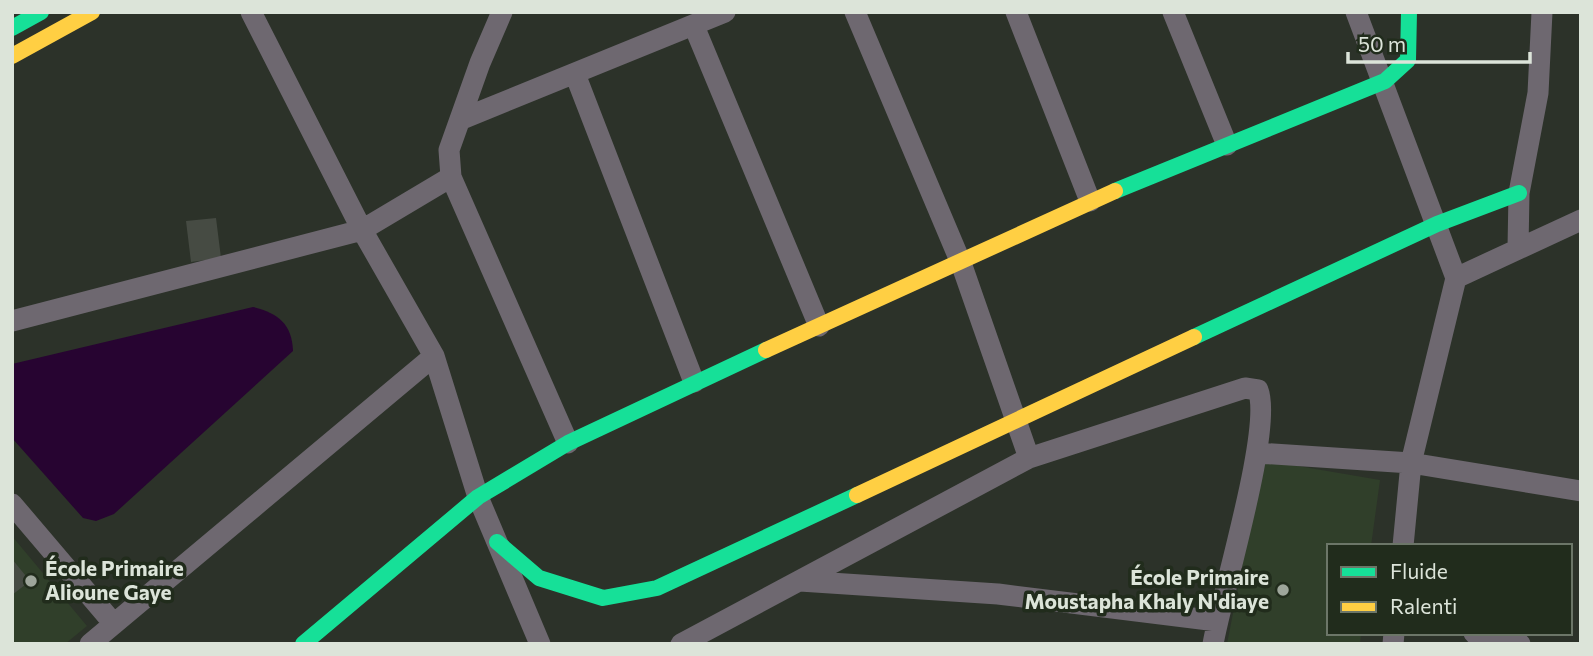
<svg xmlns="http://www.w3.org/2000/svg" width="1593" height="656" font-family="Commissioner,sans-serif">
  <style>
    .built { fill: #303f2a }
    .water { fill: #270431 }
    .building { fill: #464b43 }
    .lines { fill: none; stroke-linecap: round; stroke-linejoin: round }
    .street { stroke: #6e6870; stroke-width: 21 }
    .fast { stroke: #16e098; stroke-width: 16 }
    .slow { stroke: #ffcf43; stroke-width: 16 }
    .poi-dot { fill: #9ea69b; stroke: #212c1c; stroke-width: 2.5 }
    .labels { text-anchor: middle; stroke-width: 7; stroke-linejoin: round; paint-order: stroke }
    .poi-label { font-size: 21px; font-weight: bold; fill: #dce4d9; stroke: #212c1c; text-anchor: start }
  </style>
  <rect width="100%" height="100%" fill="#2c3229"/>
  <path class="built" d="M1263,460L1380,480L1371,546H1329V633H1361L1360,644H1227Z
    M12,536L87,626L65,644H12Z"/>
  <path class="water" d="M253,307C278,313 292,324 293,351L114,514L96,521L83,518L12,438V364Z"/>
  <path class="building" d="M216,218L221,258L191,262L186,221Z
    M12,559L30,581L12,595Z"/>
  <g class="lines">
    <path class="street" d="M251,12L362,230L434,356L478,497L540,644
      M502,12L480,63L449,150L451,177L568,443
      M855,12L961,263L1029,458
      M1016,12L1090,201
      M1173,12L1227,145
      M1356,12L1456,278L1411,463L1403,546
      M694,26L819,326
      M575,74L694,382
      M462,119L725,12
      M1518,248L1519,193L1538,93L1542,12
      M1456,278L1581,220
      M12,321L362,230L451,177
      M1257,453L1411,463L1581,491
      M12,504L114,624
      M800,581L998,594L1217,621
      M1474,633L1520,644
      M90,644L434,356
      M681,644L1029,458L1245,388L1258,390C1273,428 1222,593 1213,644
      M1393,644L1394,633"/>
    <path class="fast" d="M12,28L41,12
      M1115,191L1385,81L1408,60L1409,12
      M1194,337L1437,224L1519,193
      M497,542L539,578L603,598L657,588L857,495
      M303,644L478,497L568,443L766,350"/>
    <path class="slow" d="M12,56L92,12
      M766,350L1115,191
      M857,495L1194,337"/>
  </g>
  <g class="poi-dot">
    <circle cx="31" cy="581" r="7"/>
    <circle cx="1283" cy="590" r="7"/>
  </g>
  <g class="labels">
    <g class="poi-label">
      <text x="45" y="576">École Primaire<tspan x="45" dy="24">Alioune Gaye</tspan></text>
      <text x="1269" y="585" text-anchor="end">École Primaire<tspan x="1269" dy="24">Moustapha Khaly N'diaye</tspan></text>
    </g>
  </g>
  <rect width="1593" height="656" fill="none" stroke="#dce4d9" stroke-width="28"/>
  <rect x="1327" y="544" width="245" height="91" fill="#212c1c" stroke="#6c7668" stroke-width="2"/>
  <rect x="1341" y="567" width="35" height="10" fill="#16e098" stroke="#6c7668" stroke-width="2"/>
  <text x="1390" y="579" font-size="21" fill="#dce4d9">Fluide</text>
  <rect x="1341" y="602" width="35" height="10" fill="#ffcf43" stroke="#6c7668" stroke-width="2"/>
  <text x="1390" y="614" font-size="21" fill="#dce4d9">Ralenti</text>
  <path d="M1348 52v10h182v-10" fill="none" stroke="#dce4d9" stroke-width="3.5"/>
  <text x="1358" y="52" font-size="21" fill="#dce4d9" stroke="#212c1c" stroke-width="5" paint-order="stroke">50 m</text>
</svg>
